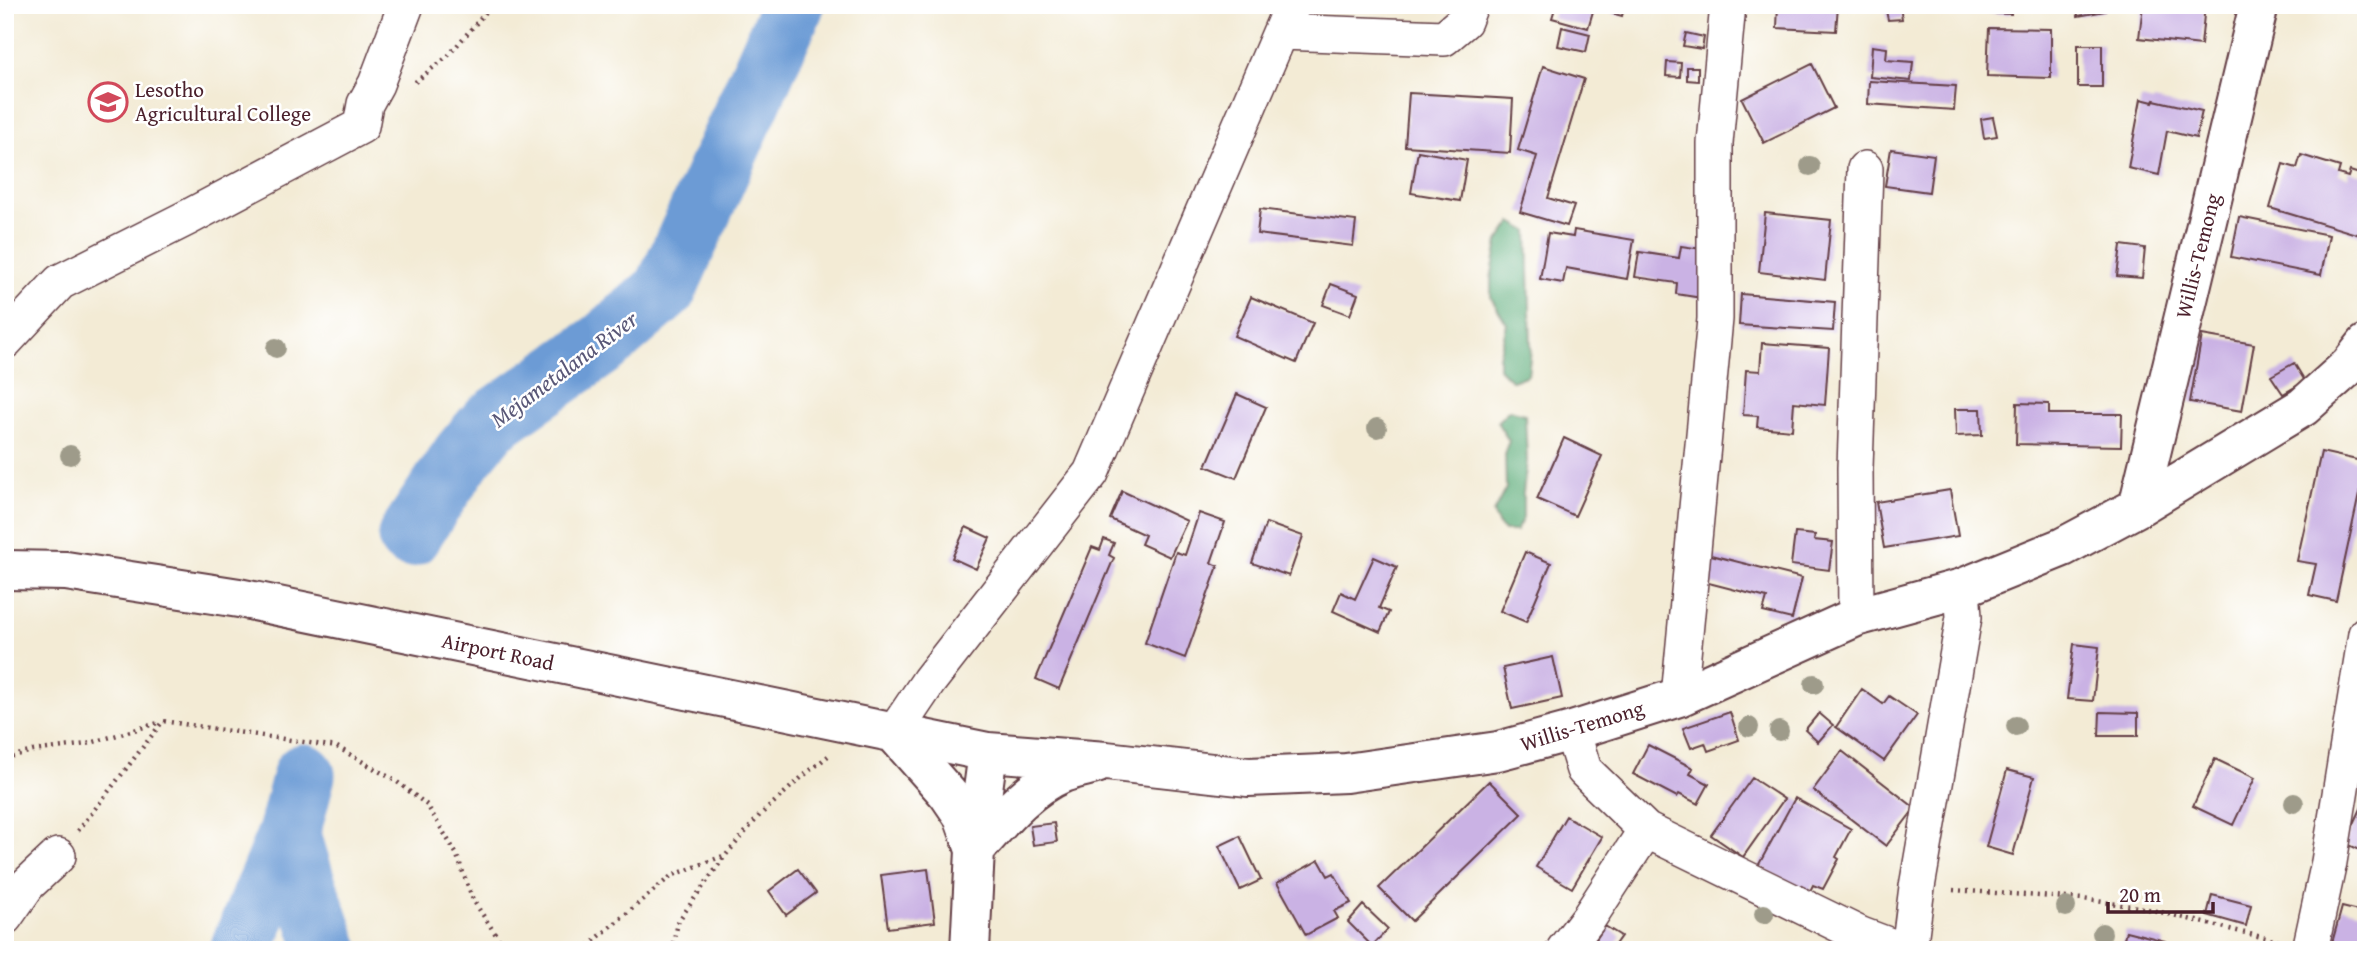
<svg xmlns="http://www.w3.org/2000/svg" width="2371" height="955" font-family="'Gentium Book Plus',serif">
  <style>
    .forest { fill: #5cac78; stroke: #536652; stroke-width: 2 }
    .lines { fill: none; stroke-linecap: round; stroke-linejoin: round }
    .river { stroke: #6c9bd5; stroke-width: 63 }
    .building { fill: #cab2e4 }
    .minor-casing { stroke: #633e44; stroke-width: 38 }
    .major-casing { stroke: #633e44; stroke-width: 42 }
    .path { stroke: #633e44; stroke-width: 4.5; stroke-dasharray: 2 5; stroke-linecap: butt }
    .minor { stroke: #fff; stroke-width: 35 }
    .major { stroke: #fff; stroke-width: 38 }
    .tree { fill: #9e9b8a }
    .labels { text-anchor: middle; stroke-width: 5; stroke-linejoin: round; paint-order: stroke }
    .poi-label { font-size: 21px; fill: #4a1f2b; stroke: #fff; text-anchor: start }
    .street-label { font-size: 21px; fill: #4a1f2b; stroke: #fff }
    .water-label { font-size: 23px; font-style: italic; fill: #595777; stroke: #fff }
  </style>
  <rect width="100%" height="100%" fill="#fff"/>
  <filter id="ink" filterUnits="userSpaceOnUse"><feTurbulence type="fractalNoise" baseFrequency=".0143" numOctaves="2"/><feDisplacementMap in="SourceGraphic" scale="14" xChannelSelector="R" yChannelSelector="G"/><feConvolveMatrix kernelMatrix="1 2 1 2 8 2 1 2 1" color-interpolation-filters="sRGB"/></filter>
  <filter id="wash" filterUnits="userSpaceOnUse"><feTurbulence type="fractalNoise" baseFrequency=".00686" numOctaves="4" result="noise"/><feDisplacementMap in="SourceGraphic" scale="28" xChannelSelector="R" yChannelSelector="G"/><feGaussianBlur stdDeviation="1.57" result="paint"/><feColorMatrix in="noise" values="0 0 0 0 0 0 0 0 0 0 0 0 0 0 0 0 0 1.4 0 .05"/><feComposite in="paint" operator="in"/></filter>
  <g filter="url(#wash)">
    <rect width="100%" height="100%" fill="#f3ebd5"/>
    <path class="forest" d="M1512,222L1528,231L1531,349L1528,375L1512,381L1499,368V357L1507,324L1491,298V279L1498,242Z
      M1509,410L1525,414L1527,461L1523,493V518L1516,531H1504L1498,524L1493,513L1506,488L1505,451L1509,441L1497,422Z"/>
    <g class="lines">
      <path class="river" d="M409,536L463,455L490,423L604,343L665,290L793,5
        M304,775L289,833L304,882L328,950
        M241,950L289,833"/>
    </g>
    <g id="blocks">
      <path class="building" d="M1556,5H1625L1622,16L1594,8L1588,28L1552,18Z
        M1778,5H1838L1836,31L1777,28Z
        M1900,5L1902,19L1888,20L1885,6Z
        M1986,5H2011V14L1986,13Z
        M2076,5H2104L2105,11L2078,16Z
        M2143,5H2205L2201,45L2139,38Z
        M1562,27L1590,34L1586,52L1558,46Z
        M1989,28L2051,29V78L1987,76Z
        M1686,33L1704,37L1702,49L1683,46Z
        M2078,45H2102V87H2078Z
        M1872,46L1887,48L1886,60L1913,62L1911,81L1870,77Z
        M1667,62L1681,63L1680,77L1666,76Z
        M1812,64L1834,108L1764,143L1742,99Z
        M1543,66L1584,79L1548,198L1574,206L1567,226L1520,212L1537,156L1518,150Z
        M1687,67H1698V81L1687,80Z
        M1869,81L1956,86L1954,110L1868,104Z
        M1409,93L1513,99L1510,153L1405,146Z
        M2141,99L2153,102L2154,100L2202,111L2196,138L2167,131L2159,175L2128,168Z
        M1993,117L1997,136L1984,138L1981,119Z
        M1891,149L1934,155L1929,192L1885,186Z
        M1418,151L1467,160L1460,201L1411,193Z
        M2301,155L2340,167L2338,174L2348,177L2350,171L2366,176V237L2270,208L2283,164L2297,168Z
        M1260,209L1356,221L1353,246L1257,234Z
        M1765,213L1831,220L1825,280L1759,272Z
        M2239,217L2329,235L2321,275L2231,257Z
        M1574,230L1634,240L1627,279L1566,268L1563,283L1540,279L1548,233L1573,237Z
        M2121,245L2145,248L2142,278L2117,276Z
        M1681,246L1709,250L1702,298L1676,294L1677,283L1635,277L1639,252L1679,258Z
        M1331,284L1358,294L1350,315L1323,305Z
        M1741,294L1835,302L1833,331L1739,325Z
        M1251,297L1313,323L1296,363L1234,336Z
        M2202,335L2254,344L2242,411L2190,402Z
        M1762,343L1829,348L1825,405L1794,402L1792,430L1757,427L1758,416L1743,415L1746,370L1760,371Z
        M2294,363L2305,381L2283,394L2271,376Z
        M1237,394L1266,407L1236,478L1206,466Z
        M2017,403L2049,404V414H2122L2121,446L2016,444Z
        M1955,409H1981L1982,435L1956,436Z
        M1564,438L1602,456L1575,516L1537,499Z
        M2321,452L2366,462L2336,601L2309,595L2316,564L2297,561Z
        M1950,490L1958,536L1884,548L1876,502Z
        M1122,491L1187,521L1170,557L1141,544L1145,535L1110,519Z
        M1199,513L1225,522L1211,563L1218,566L1185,658L1145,643L1176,552L1185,555Z
        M1266,523L1303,536L1289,576L1252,563Z
        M966,527L990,538L976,569L952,558Z
        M1795,533L1815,535L1814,540L1833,542L1829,570L1791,565Z
        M1104,539L1114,543L1109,555L1114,558L1059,689L1036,679L1092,547L1100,550Z
        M1525,552L1551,563L1526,622L1500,611Z
        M1703,553L1802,578L1792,619L1763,612L1767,598L1697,580Z
        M1374,557L1397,567L1379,608L1389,612L1380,632L1333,611L1341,592L1355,599Z
        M2074,644L2099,647L2093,701L2067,699Z
        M1553,657L1562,698L1512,709L1503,668Z
        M1862,689L1883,704L1889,696L1917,715L1884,761L1836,727Z
        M1730,712L1739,740L1708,751L1705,743L1691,748L1683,728Z
        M2100,712L2138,713V736H2099Z
        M1819,713L1833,725L1818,742L1805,730Z
        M1648,745L1693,768L1690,774L1709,784L1698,804L1679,794L1677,797L1633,774Z
        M1842,751L1915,808L1886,846L1813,790Z
        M2215,759L2255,778L2233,825L2193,806Z
        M2007,770L2034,777L2013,855L1986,847Z
        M1752,778L1784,799L1743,857L1711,835Z
        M1489,781L1522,814L1412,921L1379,888Z
        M1795,798L1851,829L1836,857L1839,859L1823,889L1813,885L1809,893L1758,866Z
        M2366,798V853L2345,843Z
        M1566,816L1602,837L1572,888L1536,867Z
        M1054,823L1057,842L1033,845L1030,826Z
        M1240,836L1261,880L1240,890L1219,846Z
        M1319,860L1328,876L1334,873L1351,903L1334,911L1338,918L1306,935L1277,883Z
        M798,869L816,893L786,915L769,891Z
        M928,869L935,922L888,928L881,875Z
        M2212,895L2251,905L2246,926L2207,915Z
        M1363,905L1388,929L1372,946L1348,922Z
        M2342,907L2366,913V941L2363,950H2330Z
        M1605,926L1621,936L1611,950H1589Z
        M2126,931L2165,941L2163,950H2121Z"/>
    </g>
  </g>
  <g filter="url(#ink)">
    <use href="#blocks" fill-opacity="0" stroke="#633e44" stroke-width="2"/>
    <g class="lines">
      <g class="minor-casing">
        <path id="minor" d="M1281,32L1444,38L1464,21L1470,5
          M5,341L60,282L189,217L361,126L365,104L376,84L406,5
          M1856,617L1855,468L1865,169
          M1679,697L1715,319V143L1728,5
          M1572,731L1584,770L1646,830L1861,935L1901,950
          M894,733L929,681L1091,473L1292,5
          M5,917L28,884L58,856
          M1564,950L1588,919L1646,830
          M1909,950L1917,887L1964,617L1962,588
          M2310,950L2329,862L2366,634"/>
      </g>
      <g class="major-casing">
        <path id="major" d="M2138,507L2259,5
          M5,570L66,571L239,598L988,752L1106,761L1248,777L1346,773L1498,751L1572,731L1679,697L1856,617L1962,588L2063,547L2138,507L2303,407L2349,366L2366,344
          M894,733L948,794L963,816L975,850C1000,822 1027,788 1063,773C1074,769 1085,767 1096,764
          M970,950L975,850L988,752"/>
      </g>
      <path class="path" d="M415,82L447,57L492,5
        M5,758L33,751L87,744L161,722
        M78,831L163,721L337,747L396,781L427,805L456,853L473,900L506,950
        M1953,890L2083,899L2144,908L2278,941
        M583,950L671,876L723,856
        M671,950L679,920L725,856L760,815L802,777L828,756"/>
      <use href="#minor" class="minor"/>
      <use href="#major" class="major"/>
    </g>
    <g class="tree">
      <circle cx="1810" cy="166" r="10"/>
      <circle cx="276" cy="348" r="10"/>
      <circle cx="1377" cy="428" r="10"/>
      <circle cx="70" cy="455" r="10"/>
      <circle cx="1814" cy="684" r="10"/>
      <circle cx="2016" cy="726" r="10"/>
      <circle cx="1749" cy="727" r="10"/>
      <circle cx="1779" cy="731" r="10"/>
      <circle cx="2294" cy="803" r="10"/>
      <circle cx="2066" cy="907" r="10"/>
      <circle cx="1764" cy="914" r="10"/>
      <circle cx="2102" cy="933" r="10"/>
    </g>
  </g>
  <defs>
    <g id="university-ring" transform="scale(2.0125)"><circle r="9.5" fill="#fff" stroke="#d1495b" stroke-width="1.5"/><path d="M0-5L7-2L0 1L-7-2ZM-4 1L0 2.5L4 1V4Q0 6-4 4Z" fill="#d1495b"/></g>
  </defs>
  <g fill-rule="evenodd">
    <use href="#university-ring" x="108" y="102"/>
  </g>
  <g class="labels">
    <g class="poi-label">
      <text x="135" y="97">Lesotho<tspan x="135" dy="24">Agricultural College</tspan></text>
    </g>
    <g class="street-label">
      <text transform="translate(2198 256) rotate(-76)" y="7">Willis-Temong</text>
      <text transform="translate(498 652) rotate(12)" y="7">Airport Road</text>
      <text transform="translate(1582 726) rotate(-17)" y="7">Willis-Temong</text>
    </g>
    <g class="water-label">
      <text transform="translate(564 369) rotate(-37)" y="8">Mejametalana River</text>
    </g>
  </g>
  <rect width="2371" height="955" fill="none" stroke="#fff" stroke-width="28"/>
  <path d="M2108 902v10h105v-10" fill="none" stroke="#4a1f2b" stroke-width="3.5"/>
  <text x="2119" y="902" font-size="21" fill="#4a1f2b" stroke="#ffffff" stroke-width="5" paint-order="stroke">20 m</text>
</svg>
